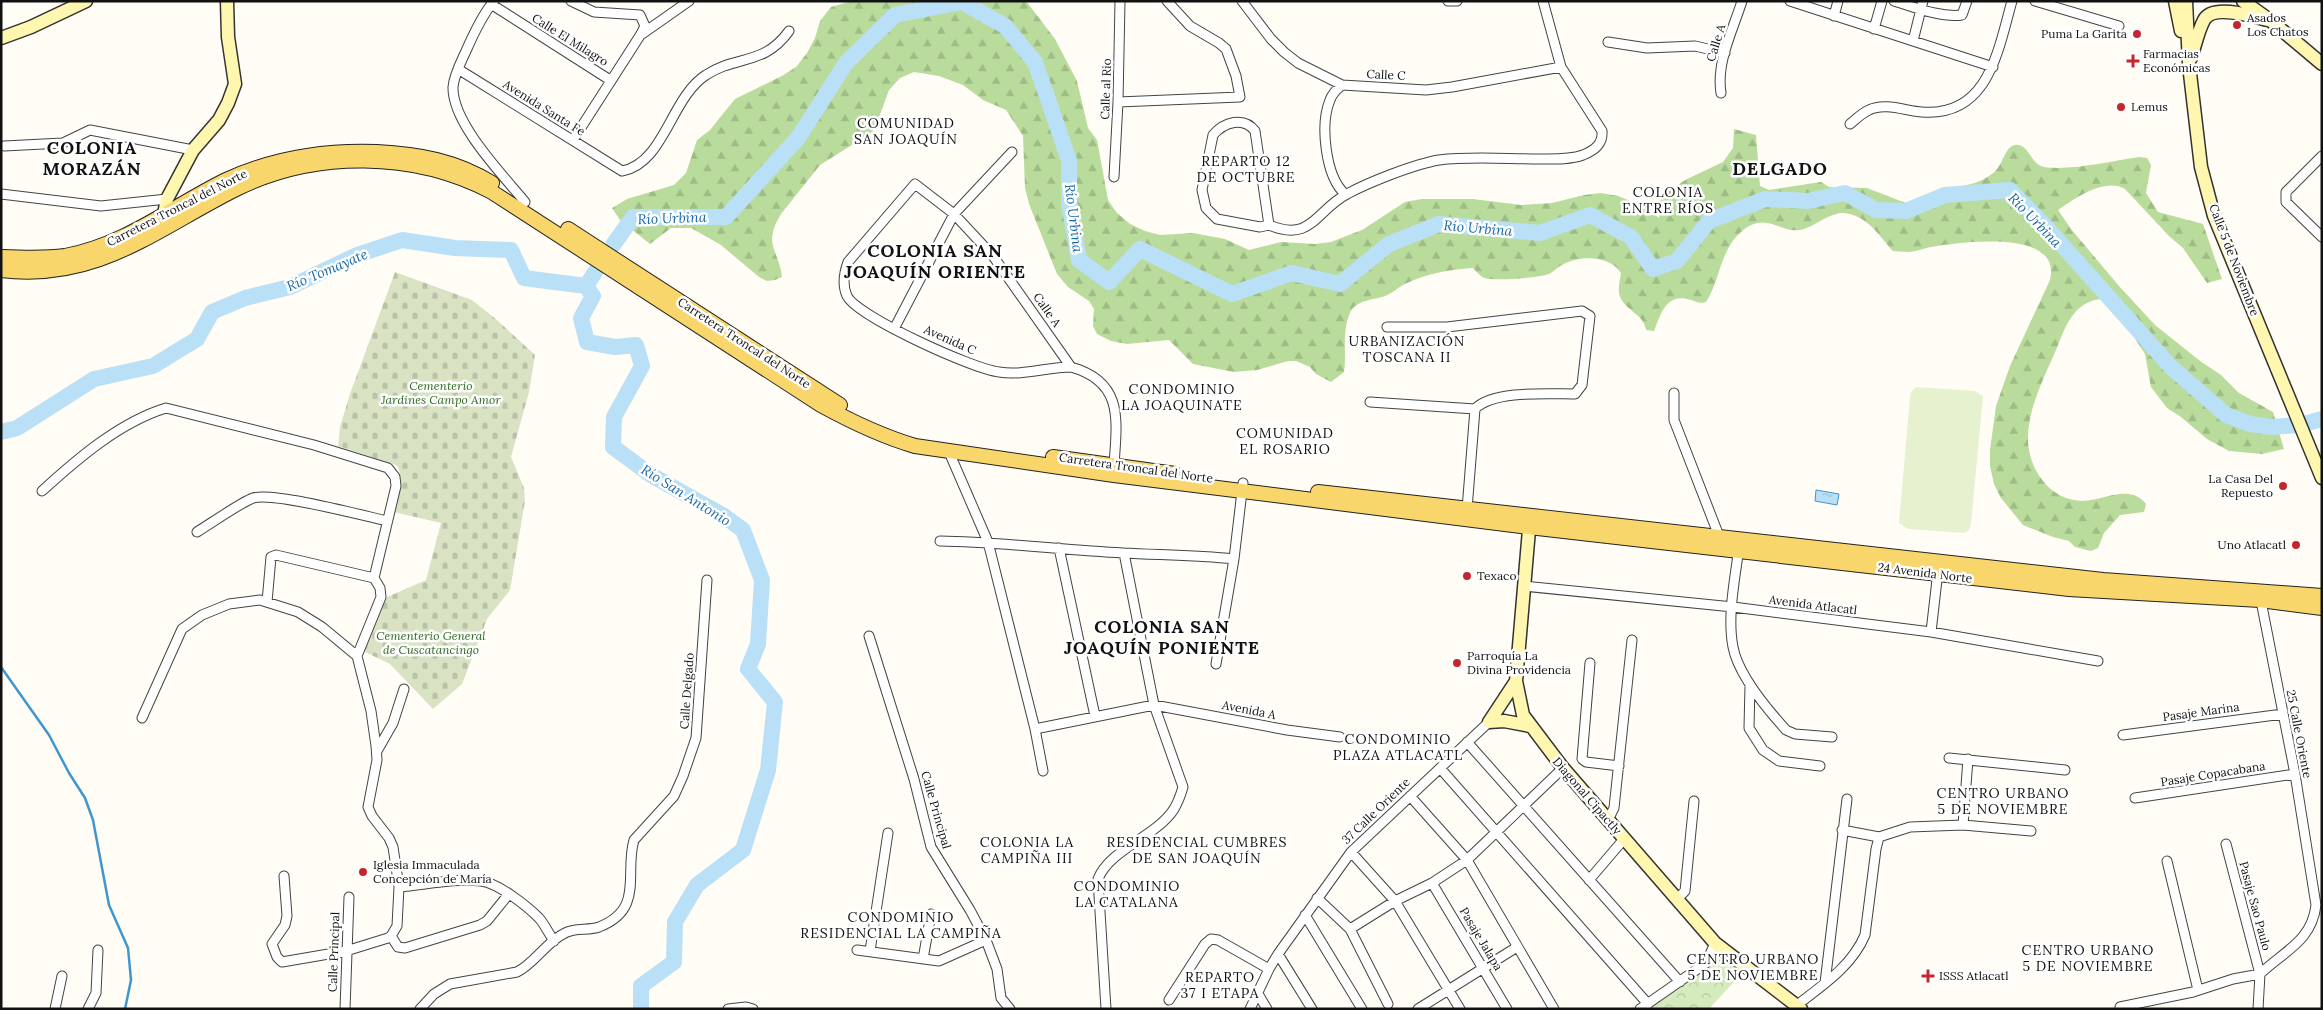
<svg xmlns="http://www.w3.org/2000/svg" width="2323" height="1010" font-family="Lora,serif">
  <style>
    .forest { fill: url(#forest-firs) }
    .cemetery { fill: url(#cemetery-stones) }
    .park { fill: url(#park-crowns) }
    .pitch { fill: #e6f2cf }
    .water { fill: url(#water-ripples); stroke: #3f96cf }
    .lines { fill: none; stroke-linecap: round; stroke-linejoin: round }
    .stream { stroke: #3f96cf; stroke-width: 2.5 }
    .river { stroke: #b9e0f7; stroke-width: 16 }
    .street-casing { stroke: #444; stroke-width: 11 }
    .secondary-casing { stroke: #333; stroke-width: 15 }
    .primary-casing { stroke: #222; stroke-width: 16 }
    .street { stroke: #fff; stroke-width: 9 }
    .secondary { stroke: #fff6b0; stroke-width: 12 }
    .primary { stroke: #f9d66b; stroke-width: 14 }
    .poi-dot { fill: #c4262e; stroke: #fff; stroke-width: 2 }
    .labels { text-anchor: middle; stroke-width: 5; stroke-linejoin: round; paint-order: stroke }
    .poi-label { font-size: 12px; fill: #111; stroke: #fff; text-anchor: start }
    .street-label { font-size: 12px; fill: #111; stroke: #fff }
    .park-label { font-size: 12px; font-style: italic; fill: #2f6b1f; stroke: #fff }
    .neighbourhood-label { font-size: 14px; letter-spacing: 1px; fill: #111; stroke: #fff }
    .water-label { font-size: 14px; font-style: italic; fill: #1768a6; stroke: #fff }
    .district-label { font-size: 18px; font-weight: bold; letter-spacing: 1px; fill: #111; stroke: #fff }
  </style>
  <defs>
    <pattern id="forest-firs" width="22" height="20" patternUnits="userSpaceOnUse" patternTransform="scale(1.25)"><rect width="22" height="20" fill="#b9dc9c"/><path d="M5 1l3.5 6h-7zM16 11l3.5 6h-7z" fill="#9ebc85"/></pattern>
    <pattern id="cemetery-stones" width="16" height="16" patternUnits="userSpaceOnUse" patternTransform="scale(1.25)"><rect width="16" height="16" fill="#d9e3c4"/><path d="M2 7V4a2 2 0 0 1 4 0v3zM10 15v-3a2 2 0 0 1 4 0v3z" fill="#b9c2a7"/></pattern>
    <pattern id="park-crowns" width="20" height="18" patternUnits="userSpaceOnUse" patternTransform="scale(1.25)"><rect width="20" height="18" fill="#d5ebbd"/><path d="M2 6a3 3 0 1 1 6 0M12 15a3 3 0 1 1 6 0" fill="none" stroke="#b6c8a1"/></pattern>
    <pattern id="water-ripples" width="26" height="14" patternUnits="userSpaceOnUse" patternTransform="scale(1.25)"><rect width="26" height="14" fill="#b9e0f7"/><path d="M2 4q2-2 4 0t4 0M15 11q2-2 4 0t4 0" fill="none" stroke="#9ebfd3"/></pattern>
  </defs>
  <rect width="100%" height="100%" fill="#fffdf5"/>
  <path class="forest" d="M852,1H1026L1055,39L1077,81L1088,128L1097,140L1108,200L1117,213L1130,224L1145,231L1160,235L1193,233L1225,239L1249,250L1281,242L1315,244L1331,242L1362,230L1405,202L1422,199H1473L1521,205L1552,203L1584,195L1601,193L1618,196L1647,208L1659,218L1661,197L1685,180L1723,162L1733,148L1734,129L1756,135L1760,186L1769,190L1821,182L1829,187L1867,188L1911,205C1926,199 1942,192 1957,187C1972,184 1979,183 1992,174C2004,165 2004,147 2015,145C2029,143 2030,164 2044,167C2070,171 2112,161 2139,157L2147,158L2151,165L2146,193L2158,212L2203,224L2222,279L2207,283L2183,248L2169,236L2125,189C2105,177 2075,198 2058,210L2071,229L2119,286L2155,325L2200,361L2221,375L2239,393L2273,412L2284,449L2262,454L2229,451L2207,439L2181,417L2167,408L2151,387L2145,354L2121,317L2102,299C2076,301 2067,322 2058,345C2041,387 2009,438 2043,481C2052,493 2066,500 2082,501C2104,501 2129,483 2146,504L2144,512L2120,515L2104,533L2098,548L2091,551L2075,547L2069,541L2053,537L2023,525L2001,498L1994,484L1990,466V450L1996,406L2010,366L2050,280C2063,228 1960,242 1931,247C1924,248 1916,252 1908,252C1903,252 1898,251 1893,251C1879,236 1871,220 1850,214C1833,209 1819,224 1804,229C1780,237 1765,205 1736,237C1720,255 1719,282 1706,302C1698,304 1698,302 1691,300C1666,292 1661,314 1654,331L1646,330C1644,313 1622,310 1619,293C1618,287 1620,280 1621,273C1609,255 1580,255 1562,265C1557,267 1554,272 1549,274C1538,278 1496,281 1484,278C1480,276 1476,271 1473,268C1448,270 1427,273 1405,284C1398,287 1393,293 1385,296C1374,300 1357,300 1351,311C1341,330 1347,352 1344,372L1331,382L1316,374L1310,367L1296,361H1288L1257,370L1234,372L1193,364L1169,340L1127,344L1111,341L1097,334L1093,326L1094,309L1089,301L1068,287L1057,274L1029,204L1025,188L1023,136L1006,110L983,100L963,85L939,76L914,72L900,78L889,90L874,131L820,165L781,214C762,245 779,250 782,277L775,280L767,281L759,277L721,245L691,228H671L650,244L620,220L612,208L627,199L674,185L686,173L697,140L710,130L735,99L782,76L796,67L807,53L815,38L820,21L831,7Z"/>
  <path class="cemetery" d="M395,272L472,300L497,320L535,355L529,392L511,457L524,488L525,501L510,590L487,619L462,684L433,709L390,664L363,651L385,598L426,580L441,523L394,512C396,498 406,476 396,465L338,446L340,427L350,394Z"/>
  <path class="park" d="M1721,953L1743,972L1709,1009H1643L1671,993Z"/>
  <path class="pitch" d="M1916,387L1975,391L1983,396L1971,523L1969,530L1965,533L1908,529L1899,523L1910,397L1911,392Z"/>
  <path class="water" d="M1816,490L1839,494L1837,505L1815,501Z"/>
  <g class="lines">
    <path class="stream" d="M1,667L49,735L69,773L85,798L93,820L109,905L128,948L131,980L125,1009"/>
    <path class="river" d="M613,245L633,217H726L798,138L846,63L895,15L962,2L1005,26L1035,62L1069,160V203L1079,260L1109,282L1140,249L1232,294L1292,273L1340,284L1389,244L1439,224L1540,233L1590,215L1631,237L1653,269L1677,261L1709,221L1765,199L1808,201L1845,193L1876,210L1906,211L1945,195L2010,190L2046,227L2171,367L2226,415L2250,424L2271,427L2300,425L2322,419
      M586,286L593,296L581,318L587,342L615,347L636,345L642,366L614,417L613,447L651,475L724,516L743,530L762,580L758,644L748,669L775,702L768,770L743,850L697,885L675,922L674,962L641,986V1009
      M586,286L595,272
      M1,432L17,428L94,379L153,366L197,339L212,312L245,298L290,287L357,255L402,240L455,248L511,250L524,278L586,286"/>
    <g class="street-casing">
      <path id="street" d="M494,1C482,15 473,35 466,51C461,62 454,75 453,87C452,123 502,174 525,202
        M571,1L594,12L640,15L645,26L641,34L573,140
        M1242,1L1271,39L1284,52L1298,63L1342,85L1426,90L1452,87L1561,67
        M1448,1H1457
        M1790,1L1993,67
        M1894,1C1914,7 1941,18 1962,15L1967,1
        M2035,1L2119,26
        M491,4L610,80
        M1834,16L1838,1
        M1874,29L1882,1
        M642,34L689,1
        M1913,41L1923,1
        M1608,42L1647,48L1695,46L1725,53
        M458,69L622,171C664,164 671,97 706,75C736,55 764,66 789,31
        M1342,85C1337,89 1332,94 1330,100C1320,124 1325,176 1345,194
        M1721,93C1716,62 1733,30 1742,1
        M1118,102L1240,97L1236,76L1226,49L1219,43L1190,26L1167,1
        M1850,124C1856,119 1862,113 1869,110C1885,102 1906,111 1922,112C1989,117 1998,50 2012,1
        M4,146L63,143L90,130L193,150
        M2322,156L2286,192V202L2322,237
        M1114,177L1118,102L1120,1
        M1,194L101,206L167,199
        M1269,225L1260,227L1217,219L1206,208L1202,190L1213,135C1224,122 1244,116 1255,131L1269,225C1312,243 1316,210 1347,194C1369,182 1415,164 1439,160C1471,156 1506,159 1538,159C1552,159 1569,160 1583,155C1595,150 1603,144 1602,131L1561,67L1543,1
        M1387,327H1447L1582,311L1590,316L1582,385L1575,394C1549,394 1493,390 1475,409L1467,509
        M894,329L954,214L1012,152
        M1071,367C1047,367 1023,376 999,372C973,369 858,317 847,296C842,285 844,273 848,262L915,184L954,214L993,256L1071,367C1124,382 1117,420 1114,465
        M1674,393V420L1719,536
        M1370,402L1475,409
        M949,452L988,542L1035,729L1043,771
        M42,491C77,459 120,422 166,408L314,445L388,468L395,477L396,486L374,578L380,588L381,597L357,656
        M197,532C210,524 240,503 253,498C274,492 361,515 387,521
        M940,541C1002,542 1062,550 1123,553C1160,555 1197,555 1234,559
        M1739,547C1735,579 1727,616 1733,647C1738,675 1767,709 1786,730L1795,734L1832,737
        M1059,548L1095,716
        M1523,586L1733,607L1931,632L2098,661
        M267,602L271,557L276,555L374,578
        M1931,632L1938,571
        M869,636L914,779L931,847L970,910L986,940L997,969L1001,998L1010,1009
        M1590,663L1582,759L1586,762L1619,766
        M1216,664L1234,559L1243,483
        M1750,685L1749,728L1763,750L1779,761L1820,766
        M142,718L182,629L202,615L229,604L260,600L298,612L322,627L357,656L371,711L376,746L377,760L368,807L372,816L389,838L393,847L399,887L397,926L391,936L388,938L346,951L282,962L277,957L272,944L285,925L287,916L284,876
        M1035,729L1154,705L1287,730L1340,737
        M2123,735L2283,714
        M1467,742L1680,982
        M377,751L393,723L404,689
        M1949,758L2065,770
        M1440,768L1648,1004
        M1410,796L1467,860L1554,1009
        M2135,798L2295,774
        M1608,820L1614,808L1632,640
        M1963,825L1968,759
        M1842,830L1879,837
        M1351,852L1395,901L1460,1009
        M2167,861L2198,990
        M1589,880L1624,839
        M1432,883L1507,1009
        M399,887C425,885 454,878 481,881C498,883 527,906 539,918C545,925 549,934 554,941
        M1317,898L1350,929L1388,1004
        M1677,899L1685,891L1694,801
        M1305,915L1362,1009
        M1350,929L1395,901L1432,883L1467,860L1563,768
        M391,936L398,947L405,948L480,925L487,921L508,895
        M857,950L939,961L986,940
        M870,951L888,833
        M1278,954L1312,1009
        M923,959L931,914
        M1825,983L1847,799
        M1257,992L1267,1009
        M1169,1000L1205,944L1211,939L1218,940L1269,969
        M1797,1005C1823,985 1852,966 1865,935L1876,849L1879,837L1910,827L1963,825L2031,831
        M2120,1007L2193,992L2233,979L2260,974L2226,844
        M55,1009L62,976
        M88,1009L96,993L98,950
        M345,1009L349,897
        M420,1009L434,994L450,984L517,972C535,963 546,942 565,933C575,927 588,931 599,927C645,909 624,873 634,840L674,796L683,776L696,738L707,580
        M728,1009L746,1007L753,1009
        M1106,1009L1098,879C1110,849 1157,836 1174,809C1178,802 1181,794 1183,787L1154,705L1124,553
        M1250,1009L1269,969L1278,954L1351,852L1489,722
        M1418,1009L1517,947
        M1640,1009L1706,963L1715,943
        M2258,1009L2260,974C2284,951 2312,941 2316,905L2295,774L2260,596"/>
    </g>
    <g class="secondary-casing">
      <path id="secondary" d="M2175,1L2181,31
        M2186,1L2189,65L2201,167L2214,216L2322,478
        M2243,1L2271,21L2322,64
        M1,38L31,27L86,1
        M2191,58C2195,46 2198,31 2204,20C2213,3 2255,17 2271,21
        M164,214L167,199L193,150L219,120L228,103L235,84L228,37L227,1
        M1530,518L1516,681L1523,715L1563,768L1715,943L1801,1009
        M1489,722L1516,681
        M1489,722L1504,721L1530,726"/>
    </g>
    <g class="primary-casing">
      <path id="primary" d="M568,229L840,405
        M1,257C23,258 44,259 65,256C125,245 173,206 226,180C274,158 324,150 377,152C419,154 456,161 492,183
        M1,270C97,282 156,229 236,189C315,150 414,151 492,192L821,405C852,422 881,436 915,446L1114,475L1529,527L2069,589L2260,600L2322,608
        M1053,457L1175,474
        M1318,492L2103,580L2322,596"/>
    </g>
    <use href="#street" class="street"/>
    <use href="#secondary" class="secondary"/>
    <use href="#primary" class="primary"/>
  </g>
  <g class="poi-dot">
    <circle cx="2237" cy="25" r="5"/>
    <circle cx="2137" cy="34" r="5"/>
    <path d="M2130.5 53.5h5v5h5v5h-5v5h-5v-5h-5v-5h5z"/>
    <circle cx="2121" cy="107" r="5"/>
    <circle cx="2283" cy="486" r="5"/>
    <circle cx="2296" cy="545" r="5"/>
    <circle cx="1467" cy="576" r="5"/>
    <circle cx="1457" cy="663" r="5"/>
    <circle cx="363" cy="872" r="5"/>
    <path d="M1925.5 968.5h5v5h5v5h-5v5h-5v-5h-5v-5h5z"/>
  </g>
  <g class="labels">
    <g class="poi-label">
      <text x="2247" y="22">Asados<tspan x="2247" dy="14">Los Chatos</tspan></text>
      <text x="2127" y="38" text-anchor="end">Puma La Garita</text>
      <text x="2143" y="58">Farmacias<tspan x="2143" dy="14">Económicas</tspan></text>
      <text x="2131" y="111">Lemus</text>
      <text x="2273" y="483" text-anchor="end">La Casa Del<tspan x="2273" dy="14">Repuesto</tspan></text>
      <text x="2286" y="549" text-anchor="end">Uno Atlacatl</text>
      <text x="1477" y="580">Texaco</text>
      <text x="1467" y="660">Parroquía La<tspan x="1467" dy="14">Divina Providencia</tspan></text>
      <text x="373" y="869">Iglesia Immaculada<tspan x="373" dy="14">Concepción de María</tspan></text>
      <text x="1939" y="980">ISSS Atlacatl</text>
    </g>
    <g class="street-label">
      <text transform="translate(570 40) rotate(32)" y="4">Calle El Milagro</text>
      <text transform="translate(1716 43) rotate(-73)" y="4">Calle A</text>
      <text transform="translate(1386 75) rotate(3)" y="4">Calle C</text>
      <text transform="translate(1106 89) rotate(-88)" y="4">Calle al Rio</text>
      <text transform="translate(544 108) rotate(32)" y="4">Avenida Santa Fe</text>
      <text transform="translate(177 208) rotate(-27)" y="4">Carretera Troncal del Norte</text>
      <text transform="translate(2234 260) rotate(69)" y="4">Calle 5 de Noviembre</text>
      <text transform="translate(1047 310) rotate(55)" y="4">Calle A</text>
      <text transform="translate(950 340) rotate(24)" y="4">Avenida C</text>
      <text transform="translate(744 343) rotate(33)" y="4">Carretera Troncal del Norte</text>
      <text transform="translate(1136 468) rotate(8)" y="4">Carretera Troncal del Norte</text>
      <text transform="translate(1925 573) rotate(7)" y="4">24 Avenida Norte</text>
      <text transform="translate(1813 605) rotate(7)" y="4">Avenida Atlacatl</text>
      <text transform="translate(687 691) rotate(-86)" y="4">Calle Delgado</text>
      <text transform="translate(1249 710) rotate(11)" y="4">Avenida A</text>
      <text transform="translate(2201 712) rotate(-8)" y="4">Pasaje Marina</text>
      <text transform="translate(2299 734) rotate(79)" y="4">25 Calle Oriente</text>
      <text transform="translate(2213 774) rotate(-9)" y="4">Pasaje Copacabana</text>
      <text transform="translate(1587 796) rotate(49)" y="4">Diagonal Cipactly</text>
      <text transform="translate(936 810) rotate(74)" y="4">Calle Principal</text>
      <text transform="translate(1376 811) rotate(-44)" y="4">37 Calle Oriente</text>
      <text transform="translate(2255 906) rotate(75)" y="4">Pasaje Sao Paulo</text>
      <text transform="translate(1481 939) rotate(59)" y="4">Pasaje Jalapa</text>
      <text transform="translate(334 952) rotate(-88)" y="4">Calle Principal</text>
    </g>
    <g class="park-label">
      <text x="441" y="390">Cementerio<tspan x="441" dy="14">Jardines Campo Amor</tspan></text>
      <text x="431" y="640">Cementerio General<tspan x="431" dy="14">de Cuscatancingo</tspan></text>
    </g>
    <g class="neighbourhood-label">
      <text x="906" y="128">COMUNIDAD<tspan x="906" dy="16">SAN JOAQUÍN</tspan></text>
      <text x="1246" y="166">REPARTO 12<tspan x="1246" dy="16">DE OCTUBRE</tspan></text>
      <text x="1668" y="197">COLONIA<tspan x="1668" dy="16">ENTRE RÍOS</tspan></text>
      <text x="1407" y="346">URBANIZACIÓN<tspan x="1407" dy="16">TOSCANA II</tspan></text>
      <text x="1182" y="394">CONDOMINIO<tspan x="1182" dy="16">LA JOAQUINATE</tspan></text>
      <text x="1285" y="438">COMUNIDAD<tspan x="1285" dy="16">EL ROSARIO</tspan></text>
      <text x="1398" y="744">CONDOMINIO<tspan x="1398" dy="16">PLAZA ATLACATL</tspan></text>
      <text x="2003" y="798">CENTRO URBANO<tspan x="2003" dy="16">5 DE NOVIEMBRE</tspan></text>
      <text x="1027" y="847">COLONIA LA<tspan x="1027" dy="16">CAMPIÑA III</tspan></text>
      <text x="1197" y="847">RESIDENCIAL CUMBRES<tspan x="1197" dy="16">DE SAN JOAQUÍN</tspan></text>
      <text x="1127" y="891">CONDOMINIO<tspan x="1127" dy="16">LA CATALANA</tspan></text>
      <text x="901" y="922">CONDOMINIO<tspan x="901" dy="16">RESIDENCIAL LA CAMPIÑA</tspan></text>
      <text x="2088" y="955">CENTRO URBANO<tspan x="2088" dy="16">5 DE NOVIEMBRE</tspan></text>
      <text x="1753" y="964">CENTRO URBANO<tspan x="1753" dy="16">5 DE NOVIEMBRE</tspan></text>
      <text x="1220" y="982">REPARTO<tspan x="1220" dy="16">37 I ETAPA</tspan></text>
    </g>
    <g class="water-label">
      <text transform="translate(672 218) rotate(-2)" y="5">Río Urbina</text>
      <text transform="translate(1074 218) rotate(83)" y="5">Río Urbina</text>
      <text transform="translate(2035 220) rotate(46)" y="5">Río Urbina</text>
      <text transform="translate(1478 228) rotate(5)" y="5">Río Urbina</text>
      <text transform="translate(327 270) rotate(-23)" y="5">Río Tomayate</text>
      <text transform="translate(686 495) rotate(32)" y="5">Río San Antonio</text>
    </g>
    <g class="district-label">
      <text x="92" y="154">COLONIA<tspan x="92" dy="21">MORAZÁN</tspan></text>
      <text x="1780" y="175">DELGADO</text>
      <text x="935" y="257">COLONIA SAN<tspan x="935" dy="21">JOAQUÍN ORIENTE</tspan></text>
      <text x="1162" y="633">COLONIA SAN<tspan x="1162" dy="21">JOAQUÍN PONIENTE</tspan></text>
    </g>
  </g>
  <rect width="2323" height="1010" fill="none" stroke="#111111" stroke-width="5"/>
</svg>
